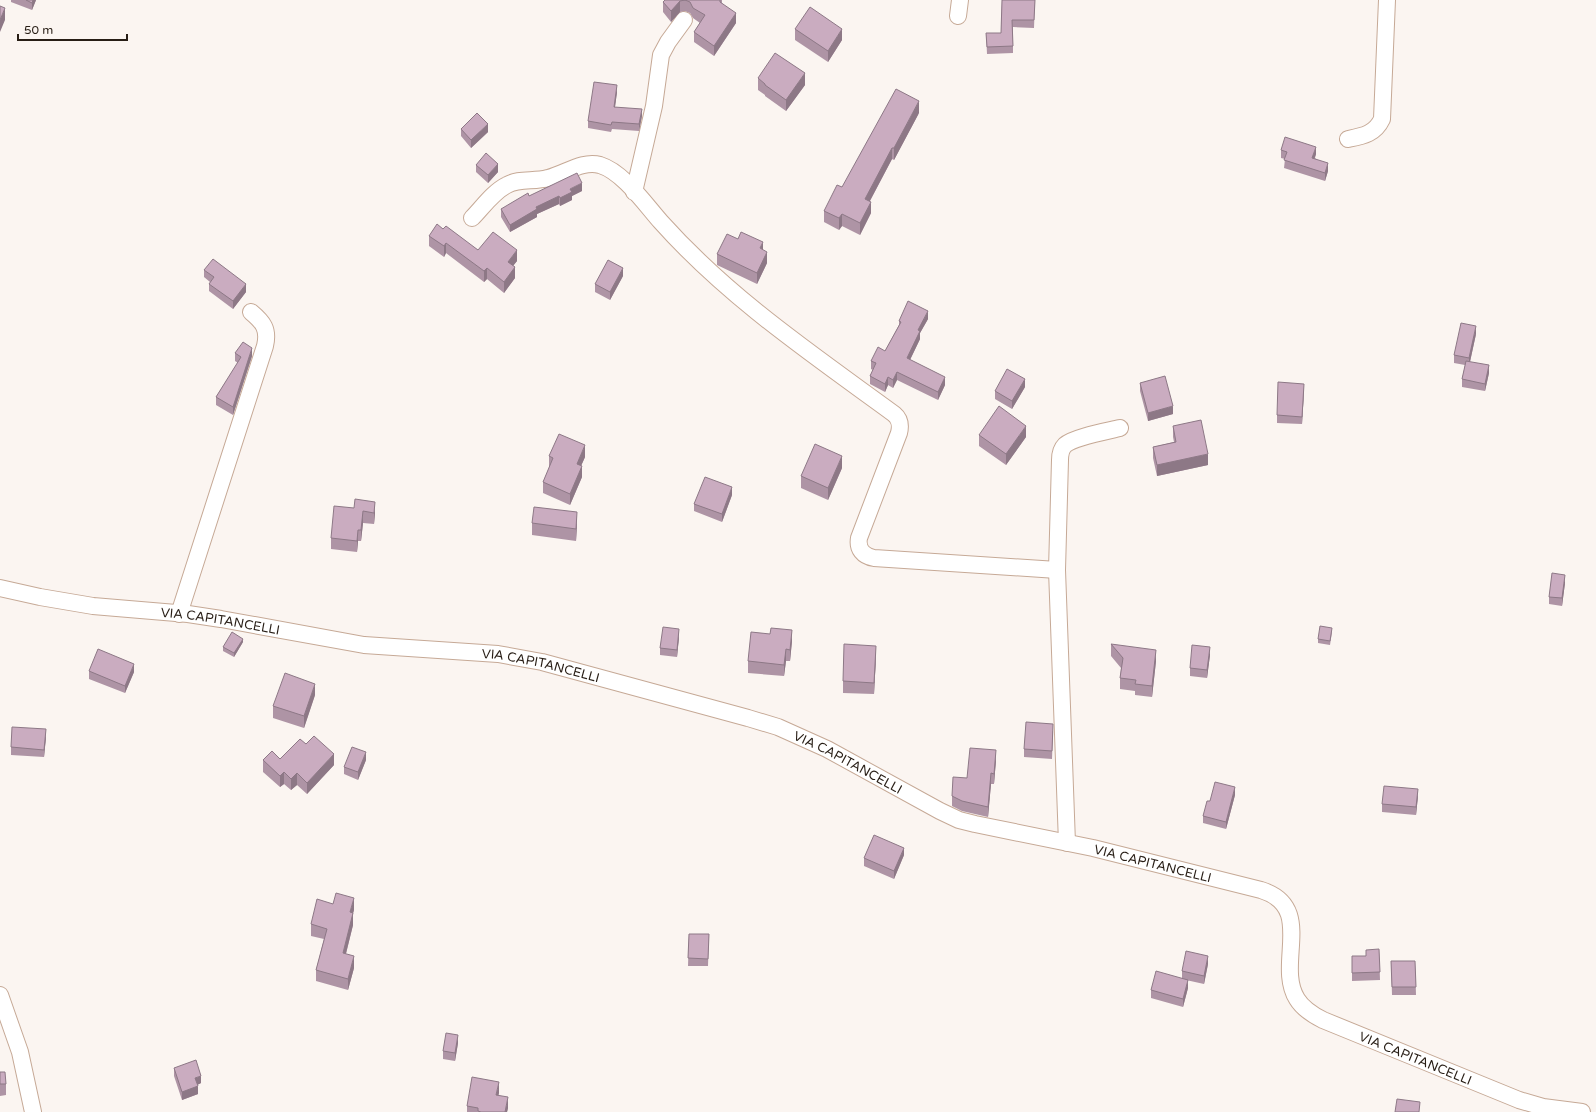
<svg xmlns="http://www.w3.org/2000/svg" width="1596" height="1112" font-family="'Varela Round',sans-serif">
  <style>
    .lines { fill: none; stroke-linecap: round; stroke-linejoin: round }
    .minor-casing { stroke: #c6a996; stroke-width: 18 }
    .minor { stroke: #fff; stroke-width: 16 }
    .wall { fill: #ae94a5 }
    .shaded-wall { fill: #8d7886 }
    .building { fill: #caacc0; stroke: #8d7886 }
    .labels { text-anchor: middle; stroke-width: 3; stroke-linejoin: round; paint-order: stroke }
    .street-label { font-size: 13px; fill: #271d15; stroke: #fbf5f1 }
  </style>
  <rect width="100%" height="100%" fill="#fbf5f1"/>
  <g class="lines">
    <g class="minor-casing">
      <g id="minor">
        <path d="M958,16L960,0"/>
        <path d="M1348,139C1363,136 1375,134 1382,119L1387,0"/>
        <path d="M634,192L654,106L661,55L668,42L684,20"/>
        <path d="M472,218C482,208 493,192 507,185C519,178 534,182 548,178C565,174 582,160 600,165C623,172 645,204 661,222C729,298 812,354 894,414C900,419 901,425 899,433L859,538C857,549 863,556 874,558L1057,570"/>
        <path id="s1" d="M0,588L40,597L93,606L188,614L221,619L364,645L498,654L542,662L748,718L778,727L827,749L940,811L959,820L975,824L1093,848L1261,890C1316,907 1275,964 1297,999C1303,1009 1313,1015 1323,1020L1519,1100L1543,1107L1582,1112"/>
        <path d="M179,614L265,346C269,329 263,322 251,312"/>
        <path d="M1067,843L1057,570L1060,460C1060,454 1061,449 1065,445C1074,437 1108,431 1120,428"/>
        <path d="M0,995L20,1052L33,1112"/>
      </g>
    </g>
    <use href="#minor" class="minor"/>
  </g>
  <path class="wall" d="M11,0H36L32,10L11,2Z
    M665,0H722V3L736,23L714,56L694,42V32L700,23L693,18L690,13L685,11L680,12L671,22L663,12V2Z
    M1002,0H1035L1034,28L1013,27V53L987,54L986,33H1001Z
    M795,29L842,40L828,62L795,40Z
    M758,78L805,85L786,111L765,96V95L758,90Z
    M617,92L615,107L642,116L639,131L612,129L611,132L588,128V121Z
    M919,113L894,160L892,159L870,201L871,213L860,235L842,226L839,230L824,222V211L842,187Z
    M461,129L488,132L471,148L461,136Z
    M1281,150L1316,154L1315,158L1328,171L1325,181L1284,168L1285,159L1281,158Z
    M476,165L498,172L488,183L476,172Z
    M582,191L572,196V200L560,206L559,204L537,214V217L510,232L501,217V209L529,196Z
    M443,229L478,250L517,261L513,266L515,278L504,293L487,279L484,282L446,253L444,257L429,246V236Z
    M763,250L767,263L757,284L717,265V254Z
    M204,270L246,292L233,309L209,291V284L210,282L204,277Z
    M623,276L610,300L595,292V284Z
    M928,319L920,333V339L910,360L945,385L938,400L897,380L893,388L888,385L885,392L870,384V376L873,370L871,369V361L885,351L899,325V321Z
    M1476,334L1470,362L1489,373L1485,391L1462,387V379L1465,365L1454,363V355Z
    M235,353L252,356L233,415L216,405V397L238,363L235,361Z
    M1140,383L1173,414L1148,421L1140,391Z
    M1025,387L1012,409L995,399V391Z
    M1304,391L1302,424L1277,423V415Z
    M1173,426L1208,465L1157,476L1153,458V447L1174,442L1173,437Z
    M979,435L1026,437L1006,465L979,446Z
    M549,456L585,457L581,466L582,477L570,505L543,493V482L549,468Z
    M842,468L828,500L801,488V476Z
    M732,495L722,522L694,511V504Z
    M354,508L375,513L374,524L363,523L361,541H358L357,552L331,549V538Z
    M532,523L577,524L576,541L532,535Z
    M1565,583L1562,606L1549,604V597Z
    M1332,632L1330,645L1318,643V639Z
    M679,637L677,657L660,655V648Z
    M792,641L790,661H786L784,676L748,673V661Z
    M243,642L234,657L223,651V647Z
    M1111,644L1156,661L1152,697L1135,695V691L1120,689V678L1121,668L1111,656Z
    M1210,655L1207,678L1190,676V668Z
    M876,657L874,694L843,693V681Z
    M89,671L134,672L125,693L89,679Z
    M315,695L304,728L273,718V706Z
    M1053,731L1052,759L1024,757V749Z
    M46,737L44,757L11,755V747Z
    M306,744L334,765L307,794L297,785L291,790L284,784L280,787L263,772V760L280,759Z
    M366,760L358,780L344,774V767Z
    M996,760L994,784H991L988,817L962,811L952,806V796L967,778Z
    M1235,795L1226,829L1203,823V816L1210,801Z
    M1418,796L1416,815L1382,812V804Z
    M904,855L894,879L864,866V858Z
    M354,910L353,913V925L346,954L354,968L348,990L316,981V970L324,939L311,936V924Z
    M689,934H709L708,966H688Z
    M1379,949L1380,980L1352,981V956H1366Z
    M1391,961H1415L1416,995H1392Z
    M1208,964L1204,984L1186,980L1188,988L1183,1007L1151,998V990L1182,978V971Z
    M458,1043L455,1061L443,1059V1051Z
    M174,1068L201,1083L197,1085L198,1094L182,1100L174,1076Z
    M0,1072L6,1084V1095L0,1096Z
    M499,1093L498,1095L508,1108L507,1112H467V1106Z"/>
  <path class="shaded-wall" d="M33,0H36L32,10V3Z
    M680,1V12L671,22V11Z
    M5,8V20L0,32V20Z
    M736,13V23L714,56V46Z
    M842,29V40L828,62V51Z
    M805,73V85L786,111V100Z
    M617,85V92L614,114V107Z
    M919,101V113L894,160V148Z
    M642,109V116L639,131V124Z
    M488,124V132L471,148V140Z
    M1316,147V154L1312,165V158Z
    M892,148V159L865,210V199Z
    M1328,163V171L1325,181V173Z
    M498,164V172L488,183V175Z
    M582,183V191L572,196V200L560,206V198L570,189Z
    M559,196V204L537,214V217L510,232V225L536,207Z
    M871,202V213L860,235V223Z
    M842,214V226L839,230V218Z
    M763,242V253L760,248Z
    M446,243V253L444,257V246Z
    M517,250V261L508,272V262Z
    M767,252V263L757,284V273Z
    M515,267V278L504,293V282Z
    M487,268V279L484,282V271Z
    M623,268V276L610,300V292Z
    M246,284V292L233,309V301Z
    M928,311V319L920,333V339L907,366V358L918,330Z
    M1476,326V334L1469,366V358Z
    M252,348V356L233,415V407Z
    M1489,365V373L1485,391V384Z
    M897,372V380L893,388V380Z
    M888,377V385L885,392V384Z
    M945,377V385L938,400V392Z
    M1025,379V387L1012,409V401Z
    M1304,384V391L1302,424V417Z
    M1173,406V414L1148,421V413Z
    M1026,426V437L1006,465V454Z
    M585,445V457L577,475V464Z
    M1208,454V465L1157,476V465Z
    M842,456V468L828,500V488Z
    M582,466V477L570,505V494Z
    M732,487V495L722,522V514Z
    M375,502V513L374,524V513Z
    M363,511V523L361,541V530Z
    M577,512V524L576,541V529Z
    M358,530V541L357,552V541Z
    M1565,575V583L1562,606V598Z
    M679,629V637L677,657V650Z
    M792,630V641L790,661V650Z
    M243,639V642L234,657V653Z
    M876,646V657L874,694V683Z
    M1210,647V655L1207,678V670Z
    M786,649V661L784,676V665Z
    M1156,650V661L1152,697V686Z
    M134,664V672L125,693V686Z
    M315,684V695L304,728V716Z
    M46,729V737L44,757V750Z
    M996,750V760L994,784V774Z
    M366,752V760L358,780V772Z
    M334,754V765L307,794V783Z
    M284,772V784L280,787V776Z
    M297,773V785L291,790V779Z
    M991,773V784L988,817V807Z
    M1235,787V795L1226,829V822Z
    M1418,789V796L1416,815V807Z
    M904,848V855L894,879V871Z
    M354,898V910L350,924V912Z
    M353,913V925L343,965V953Z
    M354,956V968L348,990V979Z
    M1208,956V964L1204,984V976Z
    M1188,980V988L1183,1007V999Z
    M458,1035V1043L455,1061V1053Z
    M201,1076V1083L195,1086V1078Z
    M499,1082V1093L496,1106V1095Z
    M198,1086V1094L182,1100V1092Z
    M508,1097V1108L507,1112H505Z"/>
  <path class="building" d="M26,0H33L32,3Z
    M665,0H720V2L736,13L714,46L694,32L705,15L693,8L690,2L685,0L680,1L671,11L663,2Z
    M1002,0H1035L1034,20H1012L1013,46L987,47L986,33H1001Z
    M0,6L5,8L0,20Z
    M810,7L842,29L828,51L795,29Z
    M775,53L805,73L786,100L765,85V84L758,78Z
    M594,82L617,85L614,107L642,109L639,124L612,122L611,125L588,121Z
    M896,89L919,101L894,148H892L865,199L871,202L860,223L842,214L839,218L824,211L837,185L842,187Z
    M477,113L488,124L471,140L461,129Z
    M1285,137L1316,147L1312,158L1328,163L1325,173L1284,160L1287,152L1281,150Z
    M486,153L498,164L488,175L476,165Z
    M577,173L582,183L570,189L572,192L560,198L559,196L536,207L537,209L510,225L501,209L528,193L529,196Z
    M437,224L443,229L446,226L478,250L493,232L517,250L508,262L515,267L504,282L487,268L484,271L446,243L444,246L429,236Z
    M741,232L763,242L760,248L767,252L757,273L717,254L727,234L738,239Z
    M213,259L246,284L233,301L209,284L214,277L204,270Z
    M608,260L623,268L610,292L595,284Z
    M908,301L928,311L918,330L920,331L907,358L945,377L938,392L897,372L893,380L888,377L885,384L870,376L876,363L871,361L878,347L885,351L901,322L899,321Z
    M1461,323L1476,326L1469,358L1454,355Z
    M243,342L252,348L233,407L216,397L241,357L235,353Z
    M1466,361L1489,365L1485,384L1462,379Z
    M1007,369L1025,379L1012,401L995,391Z
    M1165,376L1173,406L1148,413L1140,383Z
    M1278,382L1304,384L1302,417L1277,415Z
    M999,406L1026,426L1006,454L979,435Z
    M1201,420L1208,454L1157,465L1153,447L1176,442L1173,426Z
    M559,434L585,445L577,464L582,466L570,494L543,482L553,458L549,456Z
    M815,444L842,456L828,488L801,476Z
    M705,477L732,487L722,514L694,504Z
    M355,499L375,502L374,513L363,511L361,530H358L357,541L331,538L334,506L354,508Z
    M534,507L577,512L576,529L532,523Z
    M1552,573L1565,575L1562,598L1549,597Z
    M1320,626L1332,628L1330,641L1318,639Z
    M663,627L679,629L677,650L660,648Z
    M771,628L792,630L790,650L786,649L784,665L748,661L751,632L770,634Z
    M232,632L243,639L234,653L223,647Z
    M844,644L876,646L874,683L843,681Z
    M1111,644L1156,650L1152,686L1135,684L1136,680L1120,678L1123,658Z
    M1192,645L1210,647L1207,670L1190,668Z
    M98,649L134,664L125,686L89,671Z
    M285,673L315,684L304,716L273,706Z
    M1026,722L1053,724L1052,751L1024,749Z
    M12,727L46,729L44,750L11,747Z
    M314,736L334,754L307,783L297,773L291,779L284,772L280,776L263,760L272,751L280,759L300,739L306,744Z
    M352,747L366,752L358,772L344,767Z
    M970,748L996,750L994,774L991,773L988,807L962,801L952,796L953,777L967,778Z
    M1215,782L1235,787L1226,822L1203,816L1207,801H1210Z
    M1384,786L1418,789L1416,807L1382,804Z
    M874,835L904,848L894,871L864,858Z
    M336,893L354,898L350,912L353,913L343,953L354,956L348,979L316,970L327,929L311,924L317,899L333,904Z
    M689,934H709L708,959L688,958Z
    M1379,949L1380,972L1352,973V956H1366V950Z
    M1186,951L1208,956L1204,976L1182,971Z
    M1391,961H1415L1416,987H1392Z
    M1156,971L1188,980L1183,999L1151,990Z
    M446,1033L458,1035L455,1053L443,1051Z
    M196,1060L201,1076L195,1078L198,1086L182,1092L174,1068Z
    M0,1072H5L6,1084H0Z
    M472,1077L499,1082L496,1095L508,1097L505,1112H481L478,1111V1108L467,1106Z
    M1397,1099L1420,1102L1419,1112H1395Z"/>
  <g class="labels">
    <g class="street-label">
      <text dy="5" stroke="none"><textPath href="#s1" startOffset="223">VIA CAPITANCELLI</textPath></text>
      <text dy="5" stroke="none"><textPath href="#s1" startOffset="547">VIA CAPITANCELLI</textPath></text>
      <text dy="5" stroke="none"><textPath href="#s1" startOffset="871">VIA CAPITANCELLI</textPath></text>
      <text dy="5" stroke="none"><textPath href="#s1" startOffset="1195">VIA CAPITANCELLI</textPath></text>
      <text dy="5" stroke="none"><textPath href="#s1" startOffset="1565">VIA CAPITANCELLI</textPath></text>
    </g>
  </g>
  <path d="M18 34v6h109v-6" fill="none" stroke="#271d15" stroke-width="2"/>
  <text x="24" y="34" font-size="12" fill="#271d15" stroke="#fbf5f1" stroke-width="3" paint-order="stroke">50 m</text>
</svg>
